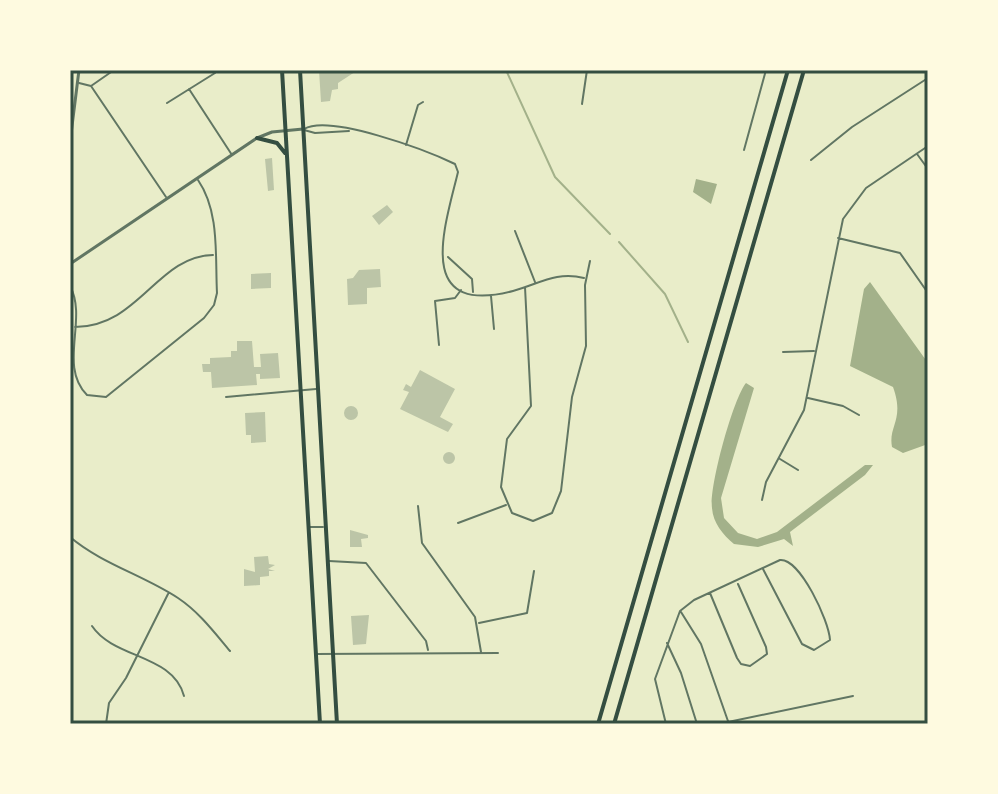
<svg xmlns="http://www.w3.org/2000/svg" width="998" height="794" font-family="Arial,sans-serif">
  <style>
    .water { fill: #a3b18a }
    .lines { fill: none; stroke-linecap: round; stroke-linejoin: round }
    .stream { stroke: #a3b18a; stroke-width: 2 }
    .building { fill: #bcc5a7 }
    .minor { stroke: #617663; stroke-width: 2 }
    .tertiary { stroke: #617663; stroke-width: 3 }
    .primary { stroke: #344e41; stroke-width: 4 }
    .motorway { stroke: #344e41; stroke-width: 4 }
    .neatline { fill: none; stroke: #344e41; stroke-width: 3 }
  </style>
  <rect width="100%" height="100%" fill="#e9edc9"/>
  <path class="water" d="M696,179L717,184L711,204L693,192Z
    M870,282L928,363V444L903,453L892,447C888,426 905,420 893,387L850,366L864,289Z
    M746,383L754,388L721,498L724,518L738,533L757,539L777,532L865,465H873L865,475L790,532L793,546L784,539L758,547L734,544C723,535 713,523 712,508C709,487 733,399 746,383Z"/>
  <g class="lines">
    <path class="stream" d="M506,70L555,177L610,234
      M619,242L665,294L688,342"/>
  </g>
  <path class="building" d="M319,70H358L338,83V89L332,90L330,101L321,102Z
    M272,158L274,190L268,191L265,159Z
    M387,205L393,212L379,225L372,216Z
    M380,269L381,287L367,288V304L348,305L347,279L353,278L359,270Z
    M271,273V288L251,289V274Z
    M237,341H252L254,367H261L260,354L278,353L280,378L260,379V374H256L257,385L212,388L211,372H203L202,364H210V358L231,357V351H237Z
    M420,370L455,389L440,417L453,424L448,432L400,409L409,392L403,390L406,384L411,387Z
    M344 413a7 7 0 1 1 14 0a7 7 0 1 1-14 0Z
    M265,412L266,442L251,443V435H246L245,413Z
    M443 458a6 6 0 1 1 12 0a6 6 0 1 1-12 0Z
    M350,530L368,535V538L361,539L362,547H350Z
    M268,556L269,564L275,565L268,569L275,571H269V576L260,577V585L244,586V569L255,572L254,557Z
    M369,615L366,644L353,645L351,616Z"/>
  <g class="lines">
    <path class="minor" d="M79,83L91,86L114,70
      M91,86L166,197
      M189,89L232,155
      M167,103L215,73
      M582,104L587,70
      M304,129C330,114 426,150 455,164L458,172C445,226 413,317 513,291C539,284 556,271 584,278
      M304,130L315,133L349,131
      M406,145L418,105L423,102
      M744,150L766,70
      M917,154L928,169
      M811,160L852,127L928,78
      M515,231L535,282
      M838,238L900,253L928,293
      M448,257L472,279L473,292
      M70,286C88,319 58,366 87,395L106,397L204,318L214,305L217,293C215,256 220,212 198,180
      M525,287L531,406L507,439L501,487L512,513L533,521L552,513L561,491L572,397L586,346L585,285L590,261
      M491,296L494,329
      M75,327C139,327 157,256 213,255
      M439,345L435,301L455,298L461,290
      M783,352L814,351
      M226,397L316,389
      M808,398L843,406L859,415
      M780,459L798,470
      M762,500L766,482L804,410L843,219L866,188L928,146
      M418,506L422,543L475,617L481,652
      M458,523L506,505
      M310,527H323
      M70,537C102,564 143,575 178,598C199,612 214,632 230,651
      M329,561L366,563L426,641L428,650
      M710,593L737,658L741,664L750,666L767,654L766,647L738,584
      M681,612L701,644L729,724
      M479,623L527,613L534,571
      M92,626C114,659 173,654 184,696
      M667,643L681,673L697,724
      M316,654L498,653
      M728,722L853,696
      M106,724L109,703L126,678L168,594
      M666,724L655,679L680,611L694,600L780,560C800,558 829,621 830,640L814,650L802,644L763,569"/>
    <path class="tertiary" d="M70,142L79,70
      M70,264L257,138L272,132L303,129"/>
    <path class="primary" d="M282,70L320,724
      M300,70L337,724
      M257,138L277,143L285,153"/>
    <path class="motorway" d="M598,724L788,70
      M614,724L804,70"/>
  </g>
  <rect width="998" height="794" fill="none" stroke="#fefae0" stroke-width="144"/>
  <rect x="72" y="72" width="854" height="650" class="neatline"/>
</svg>
